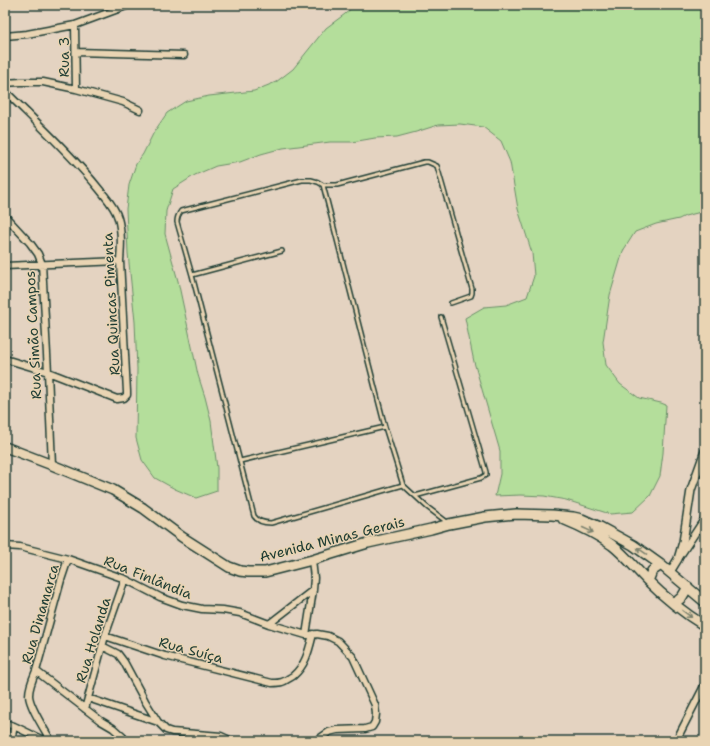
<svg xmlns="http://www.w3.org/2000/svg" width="710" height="746" font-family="'Shantell Sans',sans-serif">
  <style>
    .green { fill: #b4de9b; stroke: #6a8e68 }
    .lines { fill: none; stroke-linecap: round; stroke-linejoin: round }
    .service-casing { stroke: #1f3d34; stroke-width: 6 }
    .minor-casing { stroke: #1f3d34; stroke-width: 9 }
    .tertiary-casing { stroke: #1f3d34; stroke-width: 10 }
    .primary-casing { stroke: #1f3d34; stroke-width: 12 }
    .service { stroke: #e9d4b3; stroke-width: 3 }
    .minor { stroke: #e9d4b3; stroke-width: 6 }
    .tertiary { stroke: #e9d4b3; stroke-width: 7 }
    .primary { stroke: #e9d4b3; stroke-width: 9 }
    .oneway { stroke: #7a816d }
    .labels { text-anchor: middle; stroke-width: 3; stroke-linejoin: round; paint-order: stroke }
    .street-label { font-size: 14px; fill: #1f3d34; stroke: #e9d4b3 }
  </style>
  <rect width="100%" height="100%" fill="#e4d3c1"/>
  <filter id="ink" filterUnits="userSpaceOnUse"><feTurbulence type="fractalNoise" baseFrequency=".025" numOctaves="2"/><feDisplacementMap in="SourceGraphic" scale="8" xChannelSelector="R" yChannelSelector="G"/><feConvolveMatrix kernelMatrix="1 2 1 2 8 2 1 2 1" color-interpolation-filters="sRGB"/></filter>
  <g filter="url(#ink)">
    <path class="green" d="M355,5H705V211L685,216L679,219L656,224L635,232L623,251L610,295L603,342L606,365L620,384L639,398L661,403L666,405L663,453L660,476L650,496L633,512L610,514L566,500L544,496L521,495L495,496L500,474V451L474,362L465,318L484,307L506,305L527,297L534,276L532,253L518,209L510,162L501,141L483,127L460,124L438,125L416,132L397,137L375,138L352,142H330L283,148L261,154L240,162L216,166L195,175L173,189L166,211L165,234L178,281L198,375L205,397L211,421L217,468V491L196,498L175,489L155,478L142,460L136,438L137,369L135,322L128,253L126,209L129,185L136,164L143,154L154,132L167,113L186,101L209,96L254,91L276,82L293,69L326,28L345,14Z"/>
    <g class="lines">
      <g class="service-casing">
        <path id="service" d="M323,185L385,427L403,485L427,507L447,522
          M192,275L282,251
          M240,461L385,427
          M403,485L271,523C264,523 258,522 254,516L192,275L177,222C177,217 178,215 181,211L302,180H311L318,182L323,185H337L424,162H428L437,166L472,289V293L471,296L451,303
          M415,496L481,478L486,475V472L441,317"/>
      </g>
      <g class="minor-casing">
        <path id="minor" d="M75,25L76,89
          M5,36L27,34L75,25L129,5
          M76,52L184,55
          M5,83L21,82H43L76,89L123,102L140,110
          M5,91C37,123 72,155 100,190C107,199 115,207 118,218C122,232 121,247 120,261L127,392V395L124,398L117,399L48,372L5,359
          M5,216L30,243L38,254L42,264L48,372L52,465
          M5,266L120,261
          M5,546L20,547L68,559L125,579L160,597L182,605L202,609L223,610L240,613L269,624L306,635L317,634L328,636L338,641L353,657L375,705L376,714L375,722L372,727L365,729L337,730L329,732L316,741
          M680,556L705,518
          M269,624L313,590
          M306,635L313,590L314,578L312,560
          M105,636L165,656L272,683C275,683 279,683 282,682C286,681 289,678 293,676C306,665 309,650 313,634
          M102,646L118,654L124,662L145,701L158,722L166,730L172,732L221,736L232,741
          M36,671L101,721L113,728L123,737L125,741
          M88,698L158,722
          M85,709L105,636L125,579
          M5,723L14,726L45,741
          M11,741L14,726
          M51,741C45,730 29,706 29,695C29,687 33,678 36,671L61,580L68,559
          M679,741V735L682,729L704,686L705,685"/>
      </g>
      <g class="tertiary-casing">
        <path id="tertiary" d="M670,572L678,559L683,542L691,490L705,451"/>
      </g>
      <g class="primary-casing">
        <path id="primary" d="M5,447L52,465L113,490L143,508L182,537L229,567L240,571L248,572H265L312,560L368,543L431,529L449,524L485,517L516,514L552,515L573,517L582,519L600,527L633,545L661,565L705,602
          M563,519C580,526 597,534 612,545C625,555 635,568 647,580C664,597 684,613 705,626
          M648,581L652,571L661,565
          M674,604L682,597L688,587"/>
      </g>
      <use href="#service" class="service"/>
      <use href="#minor" class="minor"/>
      <use href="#tertiary" class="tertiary"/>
      <use href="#primary" class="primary"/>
    </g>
    <defs><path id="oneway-shaft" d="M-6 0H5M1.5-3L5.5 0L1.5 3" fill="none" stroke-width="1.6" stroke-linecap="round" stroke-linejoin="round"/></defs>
    <g class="oneway">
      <use href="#oneway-shaft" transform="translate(588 530) rotate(25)"/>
      <use href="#oneway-shaft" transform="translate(642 551) rotate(-145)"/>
      <use href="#oneway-shaft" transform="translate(687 614) rotate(36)"/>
    </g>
  </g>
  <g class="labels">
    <g class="street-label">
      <text transform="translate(64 57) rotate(-90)" y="5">Rua 3</text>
      <text transform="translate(111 304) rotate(-93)" y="5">Rua Quincas Pimenta</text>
      <text transform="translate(33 335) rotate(-93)" y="5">Rua Simão Campos</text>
      <text transform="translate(332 539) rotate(-14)" y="5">Avenida Minas Gerais</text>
      <text transform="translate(148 577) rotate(22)" y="5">Rua Finlândia</text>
      <text transform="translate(40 614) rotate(-74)" y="5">Rua Dinamarca</text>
      <text transform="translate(93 640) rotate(-73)" y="5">Rua Holanda</text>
      <text transform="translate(191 650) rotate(15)" y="5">Rua Suíça</text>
    </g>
  </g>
  <rect width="710" height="746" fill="none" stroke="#e9d4b3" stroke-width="20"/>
  <rect x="10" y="10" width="690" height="726" fill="none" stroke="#1f3d34" stroke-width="1.5" filter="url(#ink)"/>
</svg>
